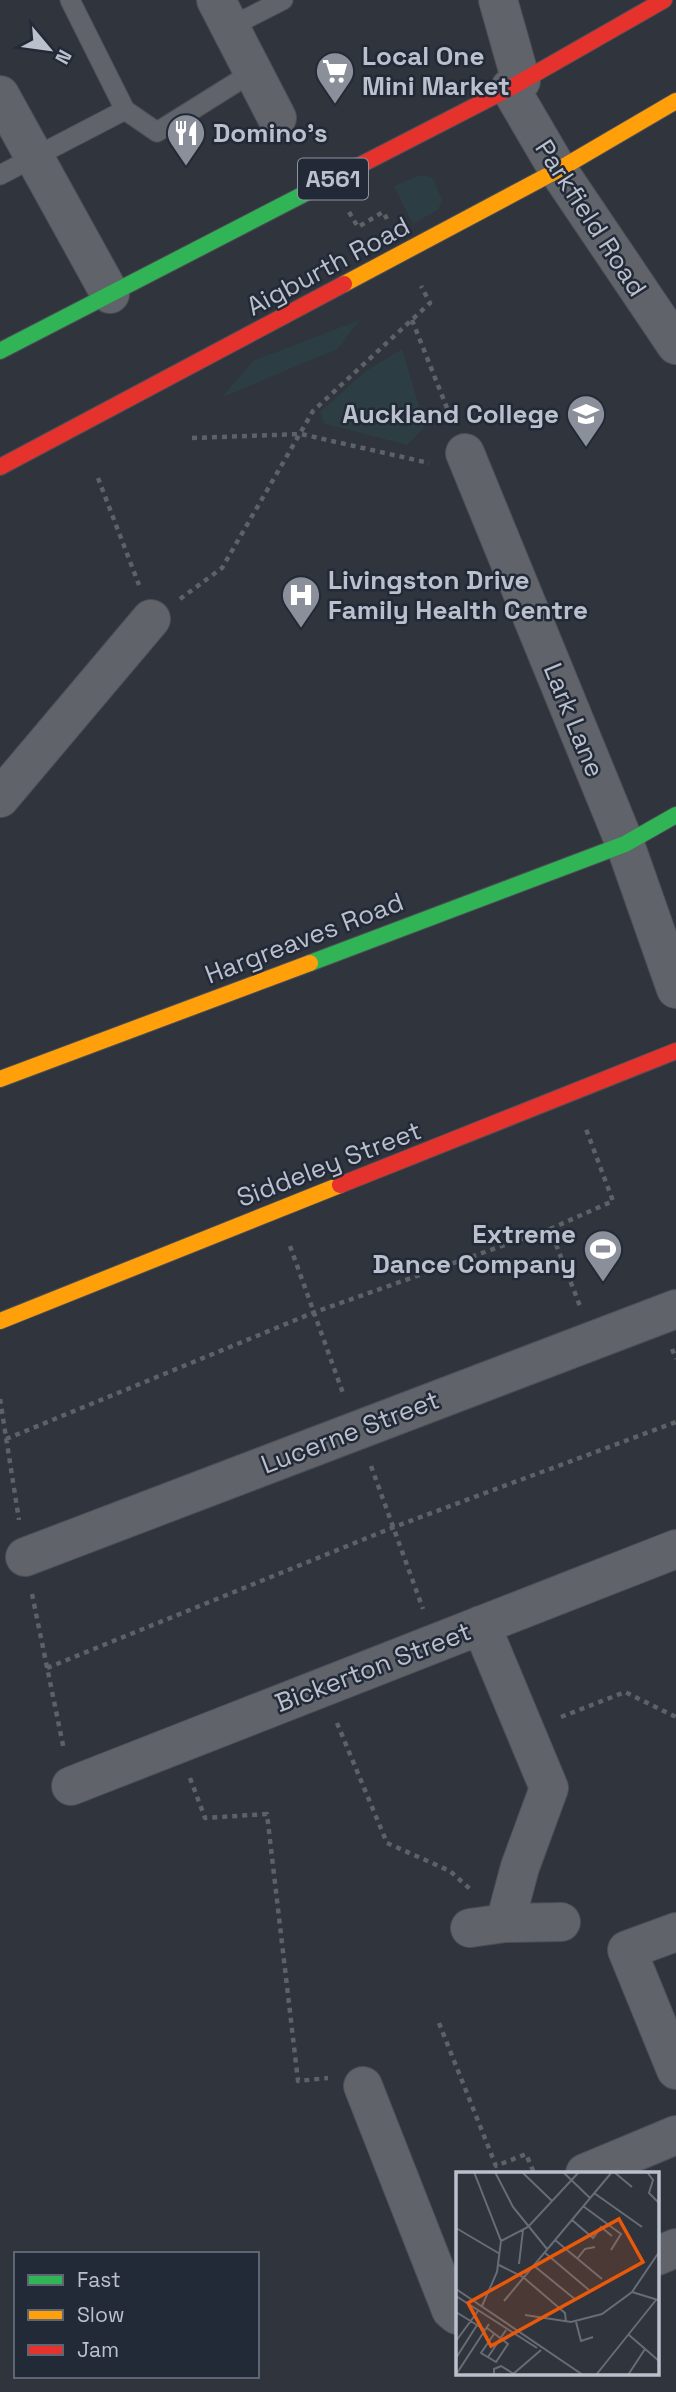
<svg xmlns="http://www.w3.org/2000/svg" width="676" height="2392" font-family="'Space Grotesk',sans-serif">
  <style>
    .green { fill: #2c3e43 }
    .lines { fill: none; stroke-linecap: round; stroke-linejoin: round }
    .lane-casing { stroke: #4c4f56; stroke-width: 21 }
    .street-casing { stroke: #4c4f56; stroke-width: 40 }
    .fast-casing { stroke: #4c4f56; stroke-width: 18 }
    .slow-casing { stroke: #4c4f56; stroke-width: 18 }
    .jam-casing { stroke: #4c4f56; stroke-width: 18 }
    .path { stroke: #5d6267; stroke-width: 4.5; stroke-dasharray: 5 5; stroke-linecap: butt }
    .lane { stroke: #60636a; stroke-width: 19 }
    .street { stroke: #60636a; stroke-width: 38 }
    .fast { stroke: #30b455; stroke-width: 16 }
    .slow { stroke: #ff9f0a; stroke-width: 16 }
    .jam { stroke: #e5322d; stroke-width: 16 }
    .labels { text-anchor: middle; stroke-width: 5; stroke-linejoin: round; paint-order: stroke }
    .shield { fill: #222a38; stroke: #8d93a0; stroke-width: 2 }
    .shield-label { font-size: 24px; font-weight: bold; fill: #bbc0cc }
    .poi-label { font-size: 26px; font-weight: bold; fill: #bbc0cc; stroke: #222a38; text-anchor: start }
    .street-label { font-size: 26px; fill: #bbc0cc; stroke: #222a38 }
    .inset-road { fill: none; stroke: #676c76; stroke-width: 2 }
    .view { fill: #e8590c; fill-opacity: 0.15; stroke: #e8590c; stroke-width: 3.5 }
    .inset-edge { fill: none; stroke: #bbc0cc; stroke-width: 3.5 }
  </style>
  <rect width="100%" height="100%" fill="#2f343d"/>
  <path class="green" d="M420,175L432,177L442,200L438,210L413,224L394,186Z
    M360,320L337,349L221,398L253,361Z
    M402,349L425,427L407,445L323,423L321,411L366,371Z"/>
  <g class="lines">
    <g class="lane-casing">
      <path id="lane" d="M70,0L125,110
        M230,27L283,0
        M0,175L125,110L157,132L253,72"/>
    </g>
    <g class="street-casing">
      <path id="street" d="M216,0L277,118
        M498,0L521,81
        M510,88L558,170L676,345
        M0,95L110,294
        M465,453L625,844L676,989
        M0,798L151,619
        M25,1557L676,1309
        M481,1625L549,1788L520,1867L505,1923
        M71,1786L676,1549
        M470,1928L505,1923L561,1922
        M676,1932L627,1950L676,2070
        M363,2086L451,2310L457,2315
        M585,2173L676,2135
        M657,2256L676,2248"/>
    </g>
    <g class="fast-casing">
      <path id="fast" d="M0,351L335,178
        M310,963L625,844L676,815"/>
    </g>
    <g class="slow-casing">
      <path id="slow" d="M344,284L558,170L676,101
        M0,1079L310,963
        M0,1321L340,1185"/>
    </g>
    <g class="jam-casing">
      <path id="jam" d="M335,178L510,88L664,0
        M0,467L344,284
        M340,1185L676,1051"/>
    </g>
    <path class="path" d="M349,212L358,227L383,212L387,219
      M412,320L451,418
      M192,438L301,434L429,463
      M98,478L139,585
      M180,599L222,568L313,411L430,303L421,286
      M550,1229L613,1201L586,1129
      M290,1246L344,1396
      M672,1349L676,1359
      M0,1399L19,1520
      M6,1439L315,1312L550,1229L580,1306
      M371,1466L423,1609
      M32,1594L64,1750
      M47,1668L394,1527L676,1422
      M561,1717L625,1692L676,1717
      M337,1723L387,1843L450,1871L470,1889
      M190,1778L205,1818L267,1814L298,2081L328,2078
      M439,2023L496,2166L526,2154L534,2173"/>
    <use href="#lane" class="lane"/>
    <use href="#street" class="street"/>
    <use href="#fast" class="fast"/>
    <use href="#slow" class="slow"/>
    <use href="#jam" class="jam"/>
  </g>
  <defs>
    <g id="supermarket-pin" transform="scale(2.0125)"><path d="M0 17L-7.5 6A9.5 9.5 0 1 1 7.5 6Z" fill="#8a8f9a" stroke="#222a38"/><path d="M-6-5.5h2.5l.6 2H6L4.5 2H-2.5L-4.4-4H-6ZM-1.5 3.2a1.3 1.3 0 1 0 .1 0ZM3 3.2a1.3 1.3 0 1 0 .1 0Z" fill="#fff"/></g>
    <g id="restaurant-pin" transform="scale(2.0125)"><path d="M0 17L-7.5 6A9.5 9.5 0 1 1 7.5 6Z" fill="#8a8f9a" stroke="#222a38"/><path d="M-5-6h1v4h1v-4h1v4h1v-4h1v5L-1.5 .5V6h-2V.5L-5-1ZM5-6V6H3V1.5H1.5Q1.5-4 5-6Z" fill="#fff"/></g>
    <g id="school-pin" transform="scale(2.0125)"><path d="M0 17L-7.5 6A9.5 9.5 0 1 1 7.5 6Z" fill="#8a8f9a" stroke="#222a38"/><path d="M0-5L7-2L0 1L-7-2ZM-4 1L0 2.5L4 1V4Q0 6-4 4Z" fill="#fff"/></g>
    <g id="hospital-pin" transform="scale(2.0125)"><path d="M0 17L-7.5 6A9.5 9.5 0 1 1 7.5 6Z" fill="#8a8f9a" stroke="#222a38"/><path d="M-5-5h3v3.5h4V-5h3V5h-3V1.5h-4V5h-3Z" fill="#fff"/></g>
    <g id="stadium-pin" transform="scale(2.0125)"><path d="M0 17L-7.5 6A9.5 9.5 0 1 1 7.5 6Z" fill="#8a8f9a" stroke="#222a38"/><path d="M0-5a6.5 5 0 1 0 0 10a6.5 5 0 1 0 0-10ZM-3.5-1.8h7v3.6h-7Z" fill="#fff"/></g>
  </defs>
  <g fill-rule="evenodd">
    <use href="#supermarket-pin" x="335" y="71"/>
    <use href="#restaurant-pin" x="186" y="133"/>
    <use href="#school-pin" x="586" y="414"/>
    <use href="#hospital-pin" x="301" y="595"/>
    <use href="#stadium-pin" x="603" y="1249"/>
  </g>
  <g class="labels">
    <rect class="shield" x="298" y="158.5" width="70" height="41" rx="5"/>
    <g class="shield-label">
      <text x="333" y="187">A561</text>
    </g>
    <g class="poi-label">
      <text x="362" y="65">Local One<tspan x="362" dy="30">Mini Market</tspan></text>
      <text x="213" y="142">Domino's</text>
      <text x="559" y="423" text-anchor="end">Auckland College</text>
      <text x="328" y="589">Livingston Drive<tspan x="328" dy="30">Family Health Centre</tspan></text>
      <text x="576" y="1243" text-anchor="end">Extreme<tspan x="576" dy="30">Dance Company</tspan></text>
    </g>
    <g class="street-label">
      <text transform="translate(591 218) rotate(57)" y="9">Parkfield Road</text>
      <text transform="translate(328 266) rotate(-28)" y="9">Aigburth Road</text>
      <text transform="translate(574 720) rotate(68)" y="9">Lark Lane</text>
      <text transform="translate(304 938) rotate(-21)" y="9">Hargreaves Road</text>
      <text transform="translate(329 1164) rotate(-21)" y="9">Siddeley Street</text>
      <text transform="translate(350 1432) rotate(-21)" y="9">Lucerne Street</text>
      <text transform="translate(373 1667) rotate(-21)" y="9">Bickerton Street</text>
    </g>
  </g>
  <g transform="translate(456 2172)">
    <rect width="203" height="203" fill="#2f343d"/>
    <path class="inset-road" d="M18,0L45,69L41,100L26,134M39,0L57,35L91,77M66,0L96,29M107,0L134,26M158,0L176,15M191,0L197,8L193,21L203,31M138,21L186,55M127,34L165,62L155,78M116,48L137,66L145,55L156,64M0,56L44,82M99,68L146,107M45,69L72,55L123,0M88,80L133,118M121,87L129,77L139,75M63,92L67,58M43,93L67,105L109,141L110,150M77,93L120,128M0,117L127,203M176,120L202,128M0,124L81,176M48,129L156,0M0,140L21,153M69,143L115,150L146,142L176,120L203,80M120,150L125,169L137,165M31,156L52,172L40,190L25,181L38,162M173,163L203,189M0,169L22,139M32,185L50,158M0,186L21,153L29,158M1,201L33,152M38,203V197L45,194L58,202M56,203L85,178M140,203L200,128M172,203L189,177"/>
    <path class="view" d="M163,47L187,90L35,174L12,131Z"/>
    <rect width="203" height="203" class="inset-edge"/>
  </g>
  <rect x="14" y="2252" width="245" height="126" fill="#222a38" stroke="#5f6673" stroke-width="2"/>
  <rect x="28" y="2275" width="35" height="10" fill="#30b455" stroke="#5f6673" stroke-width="2"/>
  <text x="77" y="2287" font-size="21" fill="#bbc0cc">Fast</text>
  <rect x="28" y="2310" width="35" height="10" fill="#ff9f0a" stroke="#5f6673" stroke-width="2"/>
  <text x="77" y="2322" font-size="21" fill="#bbc0cc">Slow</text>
  <rect x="28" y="2345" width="35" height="10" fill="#e5322d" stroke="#5f6673" stroke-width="2"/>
  <text x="77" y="2357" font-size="21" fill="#bbc0cc">Jam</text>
  <g transform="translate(49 49) rotate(119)" stroke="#222a38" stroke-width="5" paint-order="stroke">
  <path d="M0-5L12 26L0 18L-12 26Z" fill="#bbc0cc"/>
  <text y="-10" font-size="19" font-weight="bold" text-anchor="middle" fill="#bbc0cc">N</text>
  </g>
</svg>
